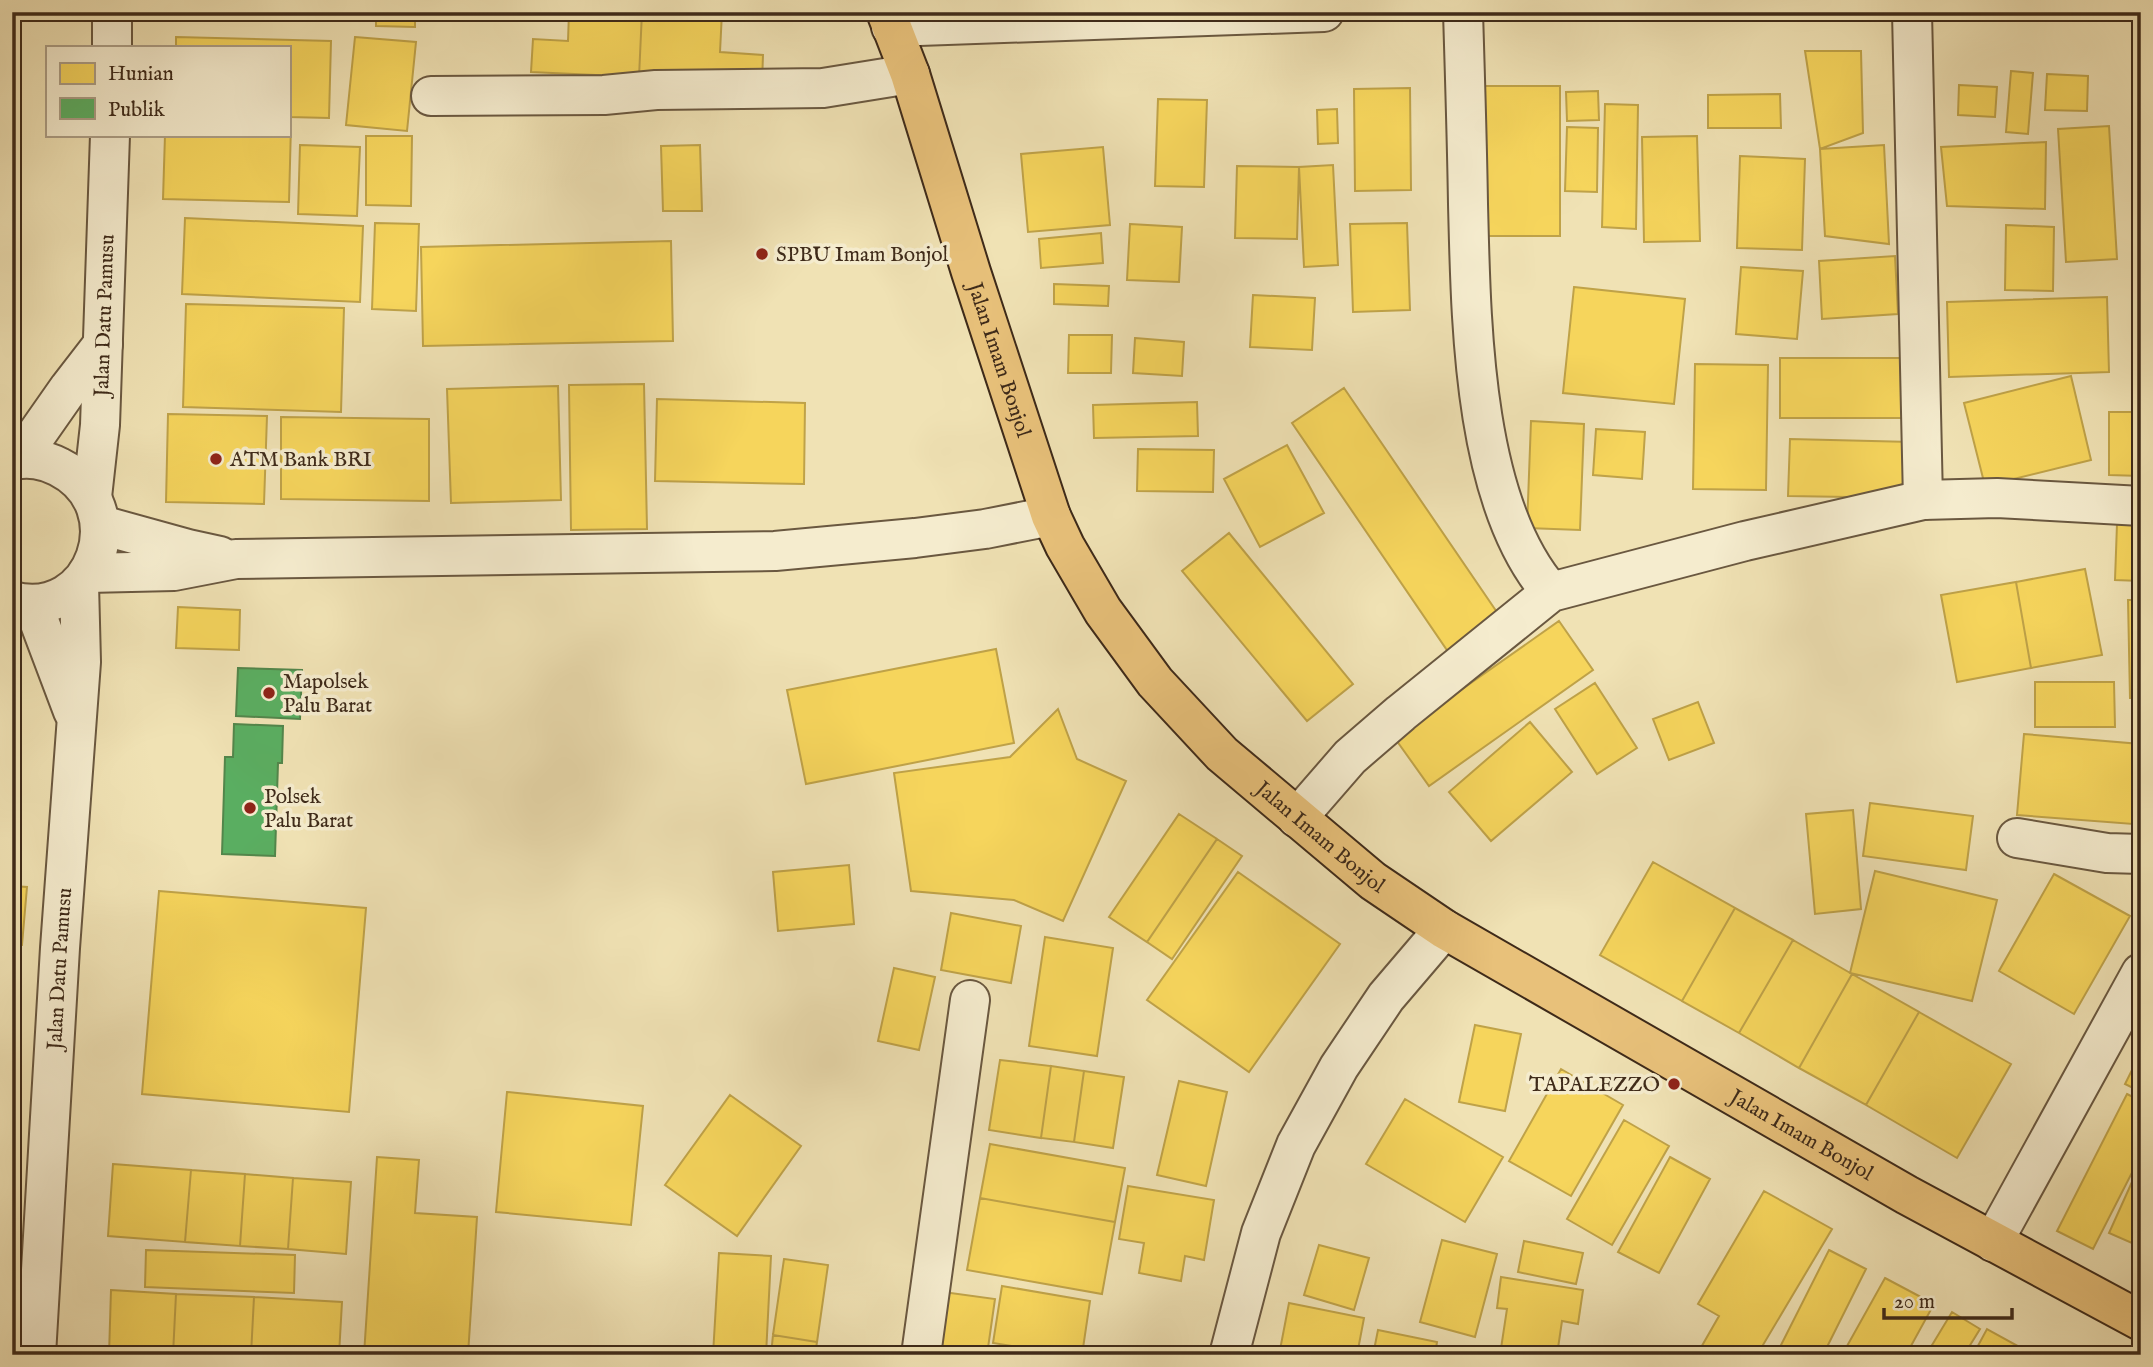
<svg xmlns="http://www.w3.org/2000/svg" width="2153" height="1367" font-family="'IM FELL English',serif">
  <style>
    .homes { fill: #f6d55c; stroke: #bfa248; stroke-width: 2 }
    .public { fill: #5aae61; stroke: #52864b; stroke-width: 2 }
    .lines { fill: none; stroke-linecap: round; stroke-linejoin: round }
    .minor-casing { stroke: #6a5840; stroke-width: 42 }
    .highway-casing { stroke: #3e2a19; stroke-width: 42 }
    .minor { stroke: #f5ecce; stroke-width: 38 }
    .highway { stroke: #e8c17a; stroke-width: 38 }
    .poi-dot { fill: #8f2418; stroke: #f5ecce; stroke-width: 2.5 }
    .labels { text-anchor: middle; stroke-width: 7; stroke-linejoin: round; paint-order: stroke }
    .poi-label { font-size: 21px; fill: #3e2a19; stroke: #f5ecce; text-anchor: start }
    .street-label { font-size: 21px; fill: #3e2a19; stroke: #f5ecce }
  </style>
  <rect width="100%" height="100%" fill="#f0e2b4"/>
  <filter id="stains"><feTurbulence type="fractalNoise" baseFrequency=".00286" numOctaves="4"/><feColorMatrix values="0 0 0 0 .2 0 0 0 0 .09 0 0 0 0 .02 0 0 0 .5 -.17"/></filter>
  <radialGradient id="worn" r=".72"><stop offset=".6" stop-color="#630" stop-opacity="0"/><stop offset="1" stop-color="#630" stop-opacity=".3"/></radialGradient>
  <path class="homes" d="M218,12H354V19L218,14Z
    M376,12H415V27L376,26Z
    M569,12H642L639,77L531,72L533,39L568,41Z
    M642,12H722L720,52L763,55L762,83L639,77Z
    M176,37L331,41L329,118L289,117V47H176Z
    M355,37L416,42L407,131L346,125Z
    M1805,51H1861L1863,133L1820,149Z
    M2011,71L2033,73L2028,134L2006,132Z
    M2135,73H2141V191H2134Z
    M2047,74L2088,76L2087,111L2045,110Z
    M1959,85L1997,87L1995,117L1958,115Z
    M1477,86H1560V236H1477Z
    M1410,88L1411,190L1355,191L1354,89Z
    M1598,91L1599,120L1567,121L1566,92Z
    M1780,94L1781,128H1708V95Z
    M1158,99L1207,100L1204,187L1155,186Z
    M1605,104L1638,105L1636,229L1602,227Z
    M1337,109L1338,143L1318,144L1317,110Z
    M289,125H291L289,202L163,199L165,135H289Z
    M2109,126L2117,259L2066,262L2058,129Z
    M1567,127L1598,128L1597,192L1565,191Z
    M366,136H412L411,206L366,205Z
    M1697,136L1700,241L1644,242L1642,137Z
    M2046,142L2045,209L1947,206L1941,147Z
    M300,145L360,147L357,216L298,214Z
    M700,145L702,211H663L661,146Z
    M1884,145L1889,244L1825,236L1820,149Z
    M1103,147L1110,225L1028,232L1021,154Z
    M1740,156L1805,159L1802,250L1737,248Z
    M1333,165L1338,265L1304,267L1299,167Z
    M1237,166L1299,167L1297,239L1235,238Z
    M185,218L363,226L360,302L182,294Z
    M375,223L419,224L416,311L372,309Z
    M1407,223L1410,310L1353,312L1350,224Z
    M1130,224L1182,227L1179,282L1127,280Z
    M2006,225L2054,227L2053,291L2005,290Z
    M1101,233L1103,263L1041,268L1039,239Z
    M671,241L673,341L423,346L421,247Z
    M1895,256L1898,314L1822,319L1819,261Z
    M1741,267L1803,271L1797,339L1736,334Z
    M1054,284L1109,286L1108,306L1054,304Z
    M1574,287L1685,299L1674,404L1563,393Z
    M1253,295L1315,298L1312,350L1250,347Z
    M2107,297L2109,372L1949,377L1947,302Z
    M186,304L344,308L341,412L183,407Z
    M1069,335H1112L1111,373H1068Z
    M1135,338L1184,342L1182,376L1133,373Z
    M1780,358H1903L1904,418H1780Z
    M1695,364L1768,365L1766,490L1693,489Z
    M2071,376L2091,460L1985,486L1964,403Z
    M644,384L647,529L571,530L569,385Z
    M558,386L561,500L451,503L447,389Z
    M1344,388L1503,621L1451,656L1292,423Z
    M657,399L805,403L804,484L655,481Z
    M1197,402L1198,436L1094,438L1093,405Z
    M2109,412H2141V476L2109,475Z
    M168,414L267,416L264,504L166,502Z
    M281,417L429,419V501L281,499Z
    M1531,421L1584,424L1580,530L1527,528Z
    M1596,429L1645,432L1642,479L1593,475Z
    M1790,439L1912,442L1910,498L1788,496Z
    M1287,445L1324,513L1260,547L1224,479Z
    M1138,449L1214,450L1213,492L1137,491Z
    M2117,524L2141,525V581L2115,580Z
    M1229,533L1353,684L1307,721L1182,571Z
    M2085,569L2102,655L2031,668L2016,582Z
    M2016,582L2031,668L1957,682L1941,595Z
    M2128,600H2141V698H2130Z
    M178,607L240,610L239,650L176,648Z
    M1559,621L1593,670L1429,786L1394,737Z
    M996,649L1014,743L806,784L787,690Z
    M12,682H19L12,801Z
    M2035,682H2114L2115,727H2035Z
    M1595,683L1637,748L1597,774L1555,709Z
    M1698,702L1714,743L1669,760L1653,719Z
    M1058,709L1077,759L1126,781L1063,921L1014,900L911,891L894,773L1010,757Z
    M1530,722L1572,772L1491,841L1449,792Z
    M2024,734L2140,744L2133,824L2017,815Z
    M1870,803L1973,816L1966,870L1863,856Z
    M1853,810L1861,909L1815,914L1806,814Z
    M1179,814L1217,839L1147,942L1109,917Z
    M1217,839L1242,856L1172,959L1147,942Z
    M1653,862L1735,908L1682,1001L1600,955Z
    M849,865L854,924L778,931L773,872Z
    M1875,871L1997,900L1972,1001L1850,973Z
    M1238,872L1340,944L1249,1072L1147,1000Z
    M2054,874L2130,916L2074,1014L1999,971Z
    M12,886L27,887L22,945L12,944Z
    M159,891L366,908L349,1112L142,1094Z
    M1735,908L1793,940L1739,1033L1682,1001Z
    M951,913L1021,926L1011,983L941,970Z
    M1045,937L1113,948L1097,1056L1029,1046Z
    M1793,940L1852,974L1799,1068L1739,1033Z
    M894,968L935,977L919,1050L878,1041Z
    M1852,974L1919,1012L1866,1105L1799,1068Z
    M1919,1012L2011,1064L1957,1158L1866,1105Z
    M1475,1025L1521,1034L1505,1111L1459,1102Z
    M2141,1052V1092L2125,1084Z
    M1000,1060L1051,1066L1041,1138L989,1130Z
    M1051,1066L1084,1071L1074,1142L1041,1138Z
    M1561,1069L1623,1105L1571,1196L1509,1161Z
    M1084,1071L1124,1077L1113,1148L1074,1142Z
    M1179,1081L1227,1092L1206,1186L1157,1175Z
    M507,1092L643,1106L631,1225L496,1212Z
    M2127,1094L2141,1101V1155L2093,1249L2057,1231Z
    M730,1095L801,1146L737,1236L665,1185Z
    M1405,1099L1503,1157L1465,1222L1366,1164Z
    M1624,1120L1669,1146L1612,1245L1567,1219Z
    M990,1144L1125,1168L1115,1222L980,1198Z
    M377,1157L419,1160L415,1213L477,1217L468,1355H364Z
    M1670,1157L1710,1179L1659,1273L1618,1252Z
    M2141,1162V1247L2109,1233Z
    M113,1164L191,1170L185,1242L108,1236Z
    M191,1170L245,1174L240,1246L185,1242Z
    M245,1174L293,1178L288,1249L240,1246Z
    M293,1178L351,1182L346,1254L288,1249Z
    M1128,1186L1214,1200L1204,1260L1185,1256L1181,1281L1139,1273L1144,1243L1119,1239Z
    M1764,1191L1832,1229L1757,1355H1705L1699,1351L1719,1316L1698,1304Z
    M980,1198L1115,1222L1102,1294L967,1270Z
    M1442,1240L1497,1254L1475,1337L1420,1322Z
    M1524,1241L1583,1253L1576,1284L1518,1272Z
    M1319,1245L1369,1258L1354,1310L1304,1295Z
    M146,1250L295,1255L294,1293L145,1287Z
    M1829,1250L1866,1269L1823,1355H1786L1778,1351Z
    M719,1253L771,1256L766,1355H713Z
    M784,1259L828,1265L817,1342L773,1335Z
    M1501,1277L1583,1290L1578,1324L1562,1321L1557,1355H1500L1507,1309L1497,1308Z
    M1885,1278L1934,1304L1906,1355H1842Z
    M1002,1286L1090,1301L1082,1355H1066L993,1343Z
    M111,1290L176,1294L173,1355H109Z
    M936,1291L995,1299L987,1355H927Z
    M176,1294L254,1297L251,1355H173Z
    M254,1297L342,1302L339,1355H251Z
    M1289,1303L1364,1318L1357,1355H1279Z
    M1952,1312L1980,1329L1964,1355H1926Z
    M1987,1329L2034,1355H1973Z
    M1378,1330L1437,1342L1435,1355H1373Z
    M773,1335L817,1342L815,1355H771Z"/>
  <path class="public" d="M238,668L302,670L300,719L236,716Z
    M234,724L283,726L282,763H278L275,856L222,854L225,757H233Z"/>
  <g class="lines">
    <g class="minor-casing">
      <g id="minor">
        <path d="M112,12V47"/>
        <path d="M1463,12C1465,76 1467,140 1468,204C1471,319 1472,502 1551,592"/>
        <path d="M1912,12L1923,500"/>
        <path d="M891,27L1324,12"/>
        <path d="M431,96L604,95L656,90L823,88L910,74"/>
        <path d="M20,458L69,388L103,344"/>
        <path d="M12,461C27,456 46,460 59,467C136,506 95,623 12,601"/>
        <path id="s1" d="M92,497L100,425L110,135"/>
        <path d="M101,525L188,549L220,556"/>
        <path d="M88,573L174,571L236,559L775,551L915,538L985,529L1051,516"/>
        <path d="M33,605L73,711"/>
        <path d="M1297,818L1350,757L1401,713L1551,592L1745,541L1923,500L1997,498L2141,506"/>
        <path d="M2017,838L2107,853L2141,854"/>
        <path d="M1993,1242L2141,973"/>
        <path id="s2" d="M36,1355L60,948L81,662L79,584"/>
        <path d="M921,1355L970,1000"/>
        <path d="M1229,1355L1261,1233L1296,1145L1339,1067L1386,997L1444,929"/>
      </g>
    </g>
    <g class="highway-casing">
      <g id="highway">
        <path id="s3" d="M886,12L910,74L971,272L1051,516L1065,546L1103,611L1155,682L1222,754L1373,881L1444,929L1907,1195L2141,1321"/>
      </g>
    </g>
    <use href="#minor" class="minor"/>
    <use href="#highway" class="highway"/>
  </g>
  <g class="poi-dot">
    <circle cx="762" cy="254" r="7"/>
    <circle cx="216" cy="459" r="7"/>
    <circle cx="269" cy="693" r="7"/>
    <circle cx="250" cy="808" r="7"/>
    <circle cx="1674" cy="1084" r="7"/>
  </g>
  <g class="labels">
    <g class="poi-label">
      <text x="776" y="261">SPBU Imam Bonjol</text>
      <text x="230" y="466">ATM Bank BRI</text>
      <text x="283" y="688">Mapolsek<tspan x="283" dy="24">Palu Barat</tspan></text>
      <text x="264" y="803">Polsek<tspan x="264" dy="24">Palu Barat</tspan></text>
      <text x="1660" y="1091" text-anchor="end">TAPALEZZO</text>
    </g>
    <g class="street-label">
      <text dy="7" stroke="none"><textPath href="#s1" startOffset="182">Jalan Datu Pamusu</textPath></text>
      <text dy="7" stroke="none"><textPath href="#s3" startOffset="366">Jalan Imam Bonjol</textPath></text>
      <text dy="7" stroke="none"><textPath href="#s3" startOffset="954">Jalan Imam Bonjol</textPath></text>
      <text dy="7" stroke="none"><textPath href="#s2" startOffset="387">Jalan Datu Pamusu</textPath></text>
      <text dy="7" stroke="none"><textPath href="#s3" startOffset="1521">Jalan Imam Bonjol</textPath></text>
    </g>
  </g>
  <rect width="2153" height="1367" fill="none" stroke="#f0e2b4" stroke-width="42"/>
  <rect x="14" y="14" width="2125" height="1339" fill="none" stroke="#3e2a19" stroke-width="3.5"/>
  <rect x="21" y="21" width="2111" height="1325" fill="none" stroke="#3e2a19" stroke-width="2"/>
  <rect x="46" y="46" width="245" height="91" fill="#f5ecce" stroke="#ac9e86" stroke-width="2"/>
  <rect x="60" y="63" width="35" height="21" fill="#f6d55c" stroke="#ac9e86" stroke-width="2"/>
  <text x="108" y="80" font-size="21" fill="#3e2a19">Hunian</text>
  <rect x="60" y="98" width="35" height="21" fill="#5aae61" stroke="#ac9e86" stroke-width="2"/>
  <text x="108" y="116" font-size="21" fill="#3e2a19">Publik</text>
  <path d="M1884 1308v10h128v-10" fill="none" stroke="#3e2a19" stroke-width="3.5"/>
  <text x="1894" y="1308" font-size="21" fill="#3e2a19" stroke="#f5ecce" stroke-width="5" paint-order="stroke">20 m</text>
  <rect width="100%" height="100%" filter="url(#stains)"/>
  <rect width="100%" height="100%" fill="url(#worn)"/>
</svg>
